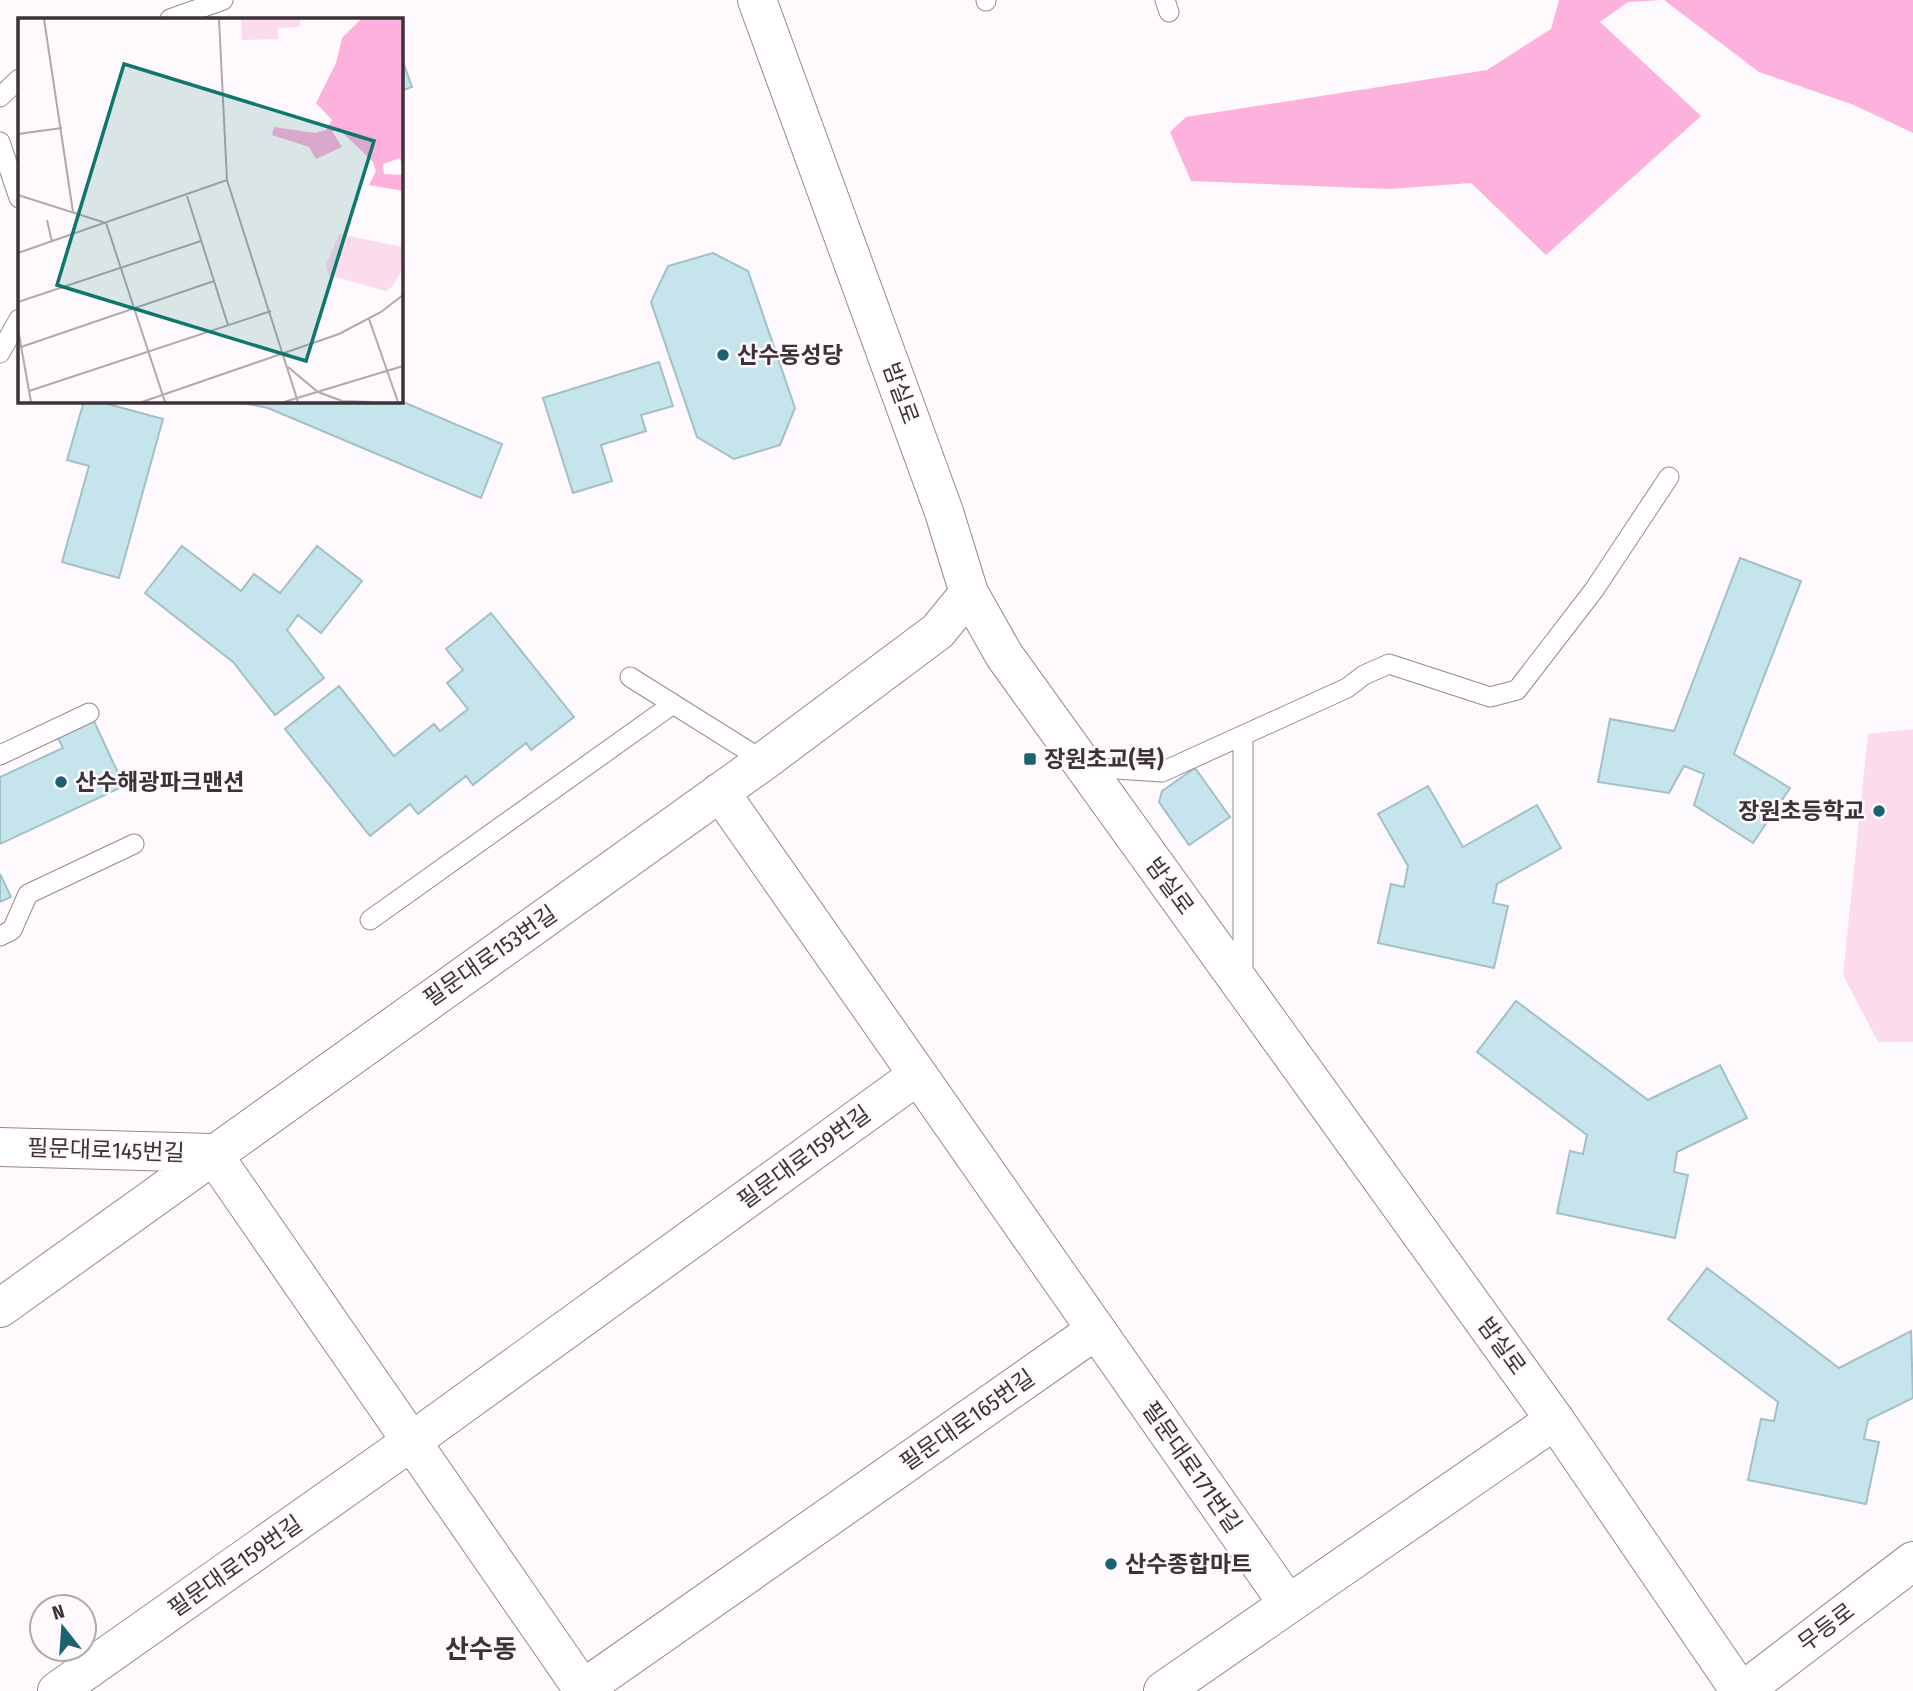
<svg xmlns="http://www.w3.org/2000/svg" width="1913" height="1691" font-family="'Fira Sans Condensed','Noto Sans KR',sans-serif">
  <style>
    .green { fill: #fbdbec }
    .forest { fill: #fdb1dd }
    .building { fill: #c6e4ec; stroke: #a3c0c8; stroke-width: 2 }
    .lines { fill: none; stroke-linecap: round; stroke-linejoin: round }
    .lane-casing { stroke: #9c8592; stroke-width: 21 }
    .street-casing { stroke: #9c8592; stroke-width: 40 }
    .secondary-casing { stroke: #9c8592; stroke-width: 40 }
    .lane { stroke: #fff; stroke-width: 19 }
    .street { stroke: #fff; stroke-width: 38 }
    .secondary { stroke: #fff; stroke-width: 38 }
    .poi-dot { fill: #1b6372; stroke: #fef9fc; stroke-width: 2.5 }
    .labels { text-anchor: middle; stroke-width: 5; stroke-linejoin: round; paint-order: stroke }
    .poi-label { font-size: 23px; font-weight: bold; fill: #3c3238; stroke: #fef9fc; text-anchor: start }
    .street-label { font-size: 23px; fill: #3c3238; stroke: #fef9fc }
    .quarter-label { font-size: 26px; font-weight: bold; fill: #3c3238; stroke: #fef9fc }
    .inset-road { fill: none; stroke: #b0a9ae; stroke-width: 2 }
    .view { fill: #0f766e; fill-opacity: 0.15; stroke: #0f766e; stroke-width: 3.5 }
    .inset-edge { fill: none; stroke: #3c3238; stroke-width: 3.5 }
  </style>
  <rect width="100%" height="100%" fill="#fef9fc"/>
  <path class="green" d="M1913,729V1042H1878L1843,975L1868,734Z"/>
  <path class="forest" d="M1559,0H1662L1628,2L1600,22L1701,116L1546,255L1471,183L1389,189L1191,181L1170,132L1186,117L1487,70L1551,29Z
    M1664,0H1913V133L1854,105L1759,72Z"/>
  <path class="building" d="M401,56L412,87L401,91Z
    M713,253L748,271L795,408L780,445L734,459L697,437L651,302L668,266Z
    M659,362L673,406L641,415L646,431L601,445L612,481L573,493L543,398Z
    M84,401H97L163,419L119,578L62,562L89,466L67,460Z
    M233,401H401L502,444L481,498L268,408Z
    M182,546L241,591L254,574L280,593L317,546L362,581L321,633L298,615L287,630L324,678L275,715L233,662L145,593Z
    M1740,558L1801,581L1734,754L1790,788L1753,843L1694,805L1704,774L1684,766L1669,793L1598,782L1610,719L1674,731Z
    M491,613L574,717L531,750L526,743L473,785L466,776L418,814L410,804L370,836L285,729L339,686L394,756L434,724L440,731L468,709L447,683L463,670L446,649Z
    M93,719L124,786L0,844V777L63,748L57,736Z
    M1195,768L1230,817L1189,845L1159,802L1162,791Z
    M1428,786L1463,847L1537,805L1561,848L1497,884L1493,903L1508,906L1494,968L1378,943L1391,884L1404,887L1408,866L1378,814Z
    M0,874L11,897L0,902Z
    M1516,1001L1648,1100L1720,1065L1747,1118L1677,1152L1674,1172L1688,1175L1675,1238L1557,1213L1570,1151L1583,1154L1587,1135L1477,1052Z
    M1707,1268L1839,1368L1911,1331L1913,1398L1868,1420L1864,1439L1879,1442L1866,1504L1748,1480L1761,1419L1774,1421L1778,1402L1668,1319Z"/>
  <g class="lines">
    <g class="lane-casing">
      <path id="lane" d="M986,0V1
        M1165,0L1169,12
        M170,19L223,0
        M0,97L19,79
        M0,142L19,198
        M0,353L19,319
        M630,677L764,761
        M1243,736V980
        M0,755L89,713
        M1086,767L1162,772L1347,688L1364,675L1389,664L1490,697L1517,690L1594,590L1669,477
        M370,920L673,704
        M0,936L12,930L28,894L134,844"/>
    </g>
    <g class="street-casing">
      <path id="street" d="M720,792L1288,1604
        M0,1147L212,1153L584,1691
        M0,1308L764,761L938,631L969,593
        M57,1691L412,1441L918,1075
        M580,1691L1096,1330
        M1163,1691L1555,1420"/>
    </g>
    <g class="secondary-casing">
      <path id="secondary" d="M757,0L944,512L969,593L1004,655L1555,1420L1740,1691
        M1743,1691L1913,1561"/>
    </g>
    <use href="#lane" class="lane"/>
    <use href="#street" class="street"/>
    <use href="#secondary" class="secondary"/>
  </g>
  <g class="poi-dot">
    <circle cx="723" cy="355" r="7"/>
    <rect x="1023" y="752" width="14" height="14" rx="3.5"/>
    <circle cx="61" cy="782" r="7"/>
    <circle cx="1879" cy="811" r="7"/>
    <circle cx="1111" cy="1564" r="7"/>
  </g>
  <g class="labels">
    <g class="poi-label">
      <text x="737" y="363">산수동성당</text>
      <text x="1044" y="767">장원초교(북)</text>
      <text x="75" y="790">산수해광파크맨션</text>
      <text x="1865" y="819" text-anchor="end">장원초등학교</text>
      <text x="1125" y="1572">산수종합마트</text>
    </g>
    <g class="street-label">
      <text transform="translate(901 393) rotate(70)" y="8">밤실로</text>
      <text transform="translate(1170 886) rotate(54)" y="8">밤실로</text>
      <text transform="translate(490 956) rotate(-35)" y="8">필문대로153번길</text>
      <text transform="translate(106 1150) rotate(2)" y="8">필문대로145번길</text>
      <text transform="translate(804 1157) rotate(-36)" y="8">필문대로159번길</text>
      <text transform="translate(1502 1346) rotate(54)" y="8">밤실로</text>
      <text transform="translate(967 1420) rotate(-35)" y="8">필문대로165번길</text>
      <text transform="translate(1192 1467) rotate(55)" y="8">필문대로171번길</text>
      <text transform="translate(235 1566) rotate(-35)" y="8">필문대로159번길</text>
      <text transform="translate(1826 1627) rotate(-37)" y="8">무등로</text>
    </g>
    <g class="quarter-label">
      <text x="481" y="1658">산수동</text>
    </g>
  </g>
  <g transform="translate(18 18)">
    <rect width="385" height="385" fill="#fef9fc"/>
    <path d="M223,1H282V9L260,10V21L224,22ZM321,216L385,229V250L374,269L368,273L310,257L308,247Z" fill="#fbdbec"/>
    <path d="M343,1H385V151L382,140L365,146L366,156L385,157V173L351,167L358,153L355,144L323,113H314L324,129L298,141L291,129L254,117L256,109L297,115L308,112L314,102L298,85L318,45L324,20Z" fill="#fdb1dd"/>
    <path class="inset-road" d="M26,1L55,194M201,1L209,162L280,384M0,116L44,110M0,177L88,205L147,384M169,178L210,307M29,202L34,224M0,235L209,162M0,284L183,223M351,301L380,384M0,311L13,384M3,329L196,263M270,349L300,374L324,383L354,384M11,373L253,293M124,384L321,316L363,294L385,277M266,384L385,348"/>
    <path class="view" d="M106,46L356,123L288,343L39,267Z"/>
    <rect width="385" height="385" class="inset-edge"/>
  </g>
  <g transform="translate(63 1628) rotate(343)"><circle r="33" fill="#fef9fc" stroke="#b0a9ae" stroke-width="2"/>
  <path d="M0-5L12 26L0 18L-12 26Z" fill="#1b6372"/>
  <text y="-10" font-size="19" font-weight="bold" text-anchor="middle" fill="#3c3238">N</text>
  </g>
</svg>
